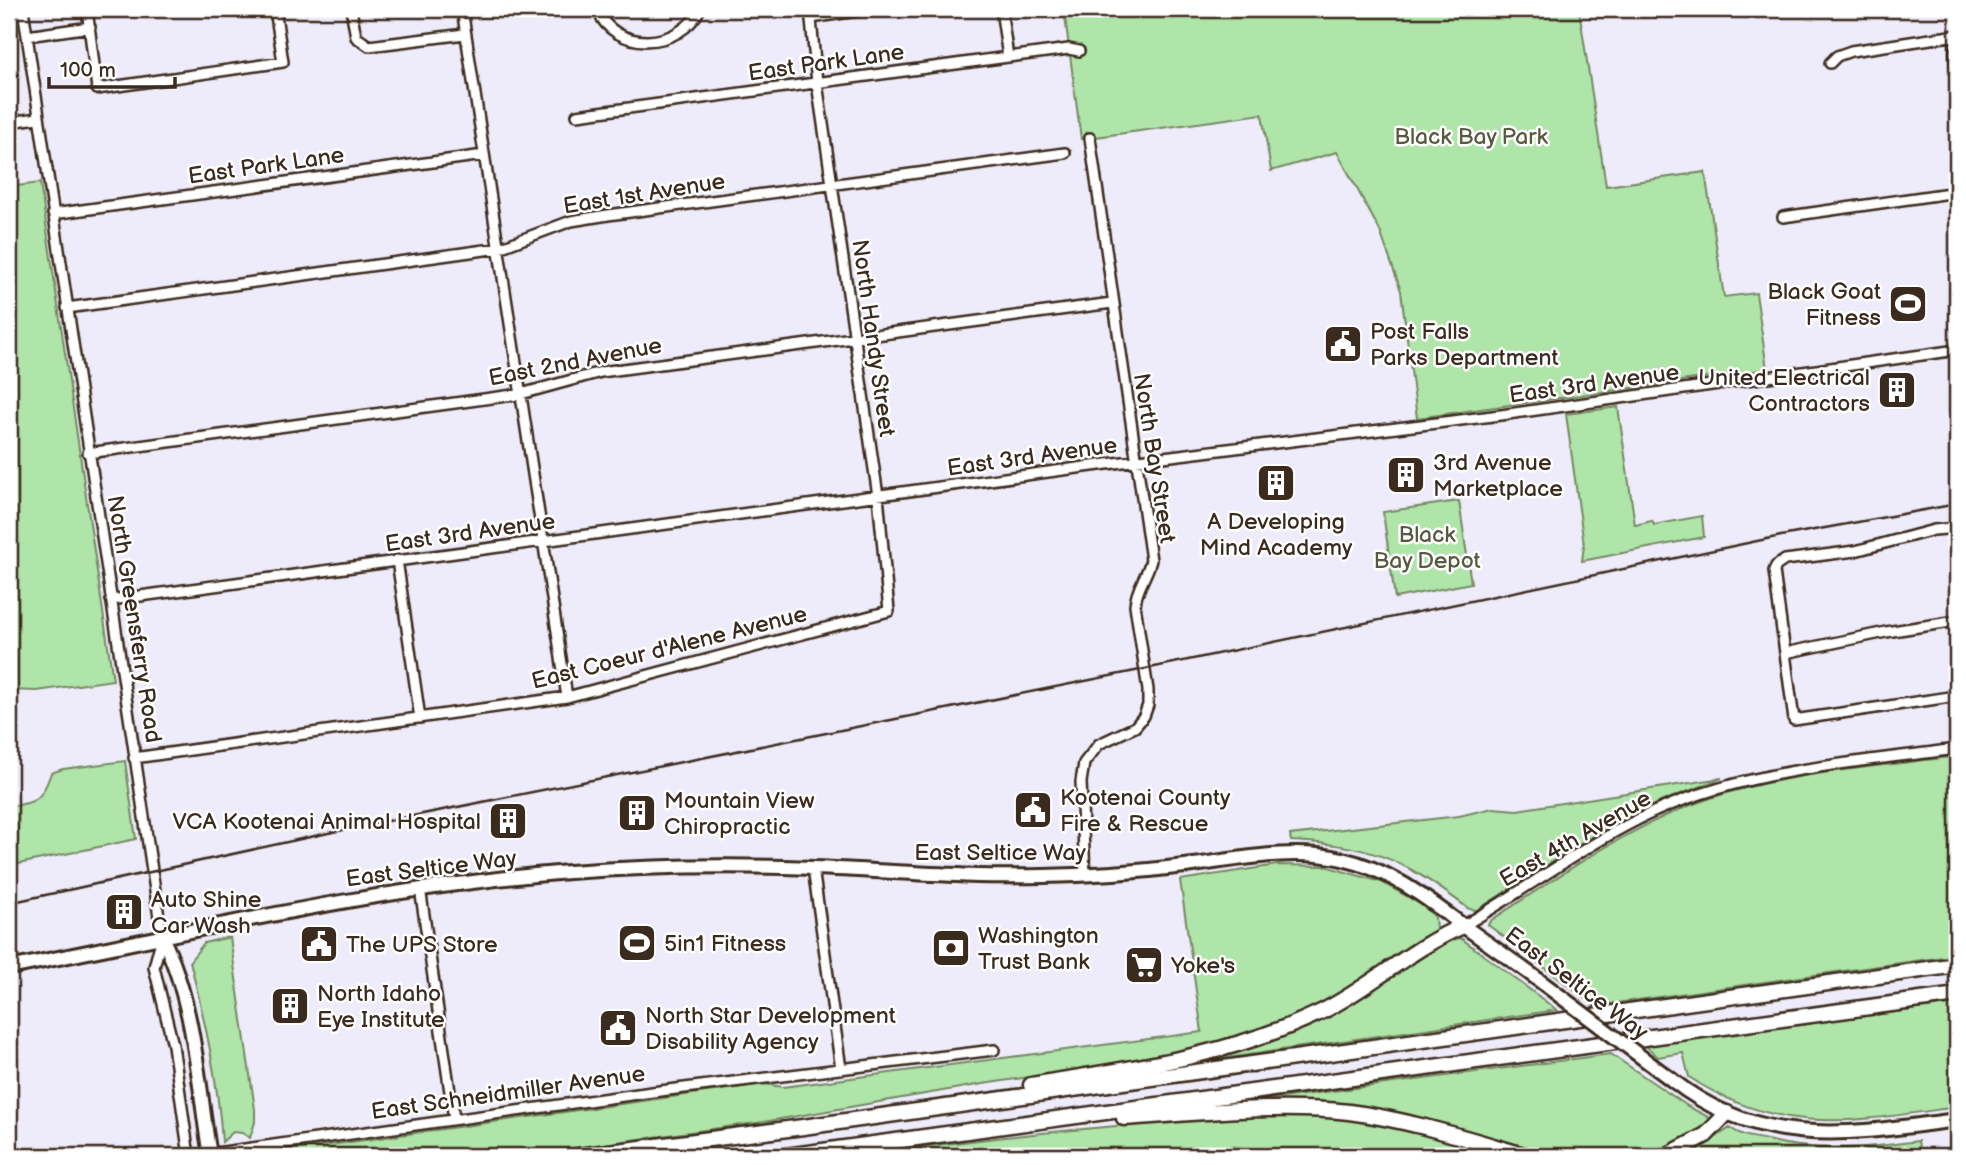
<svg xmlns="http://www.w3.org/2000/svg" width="1966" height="1165" font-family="'Balsamiq Sans',sans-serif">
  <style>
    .green { fill: #afe5a8; stroke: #758863; stroke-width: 2 }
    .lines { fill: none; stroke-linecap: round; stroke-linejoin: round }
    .minor-casing { stroke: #3b2a1e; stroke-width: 14 }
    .major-casing { stroke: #3b2a1e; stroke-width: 18 }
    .highway-casing { stroke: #3b2a1e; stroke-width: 19 }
    .minor { stroke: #fff; stroke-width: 9 }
    .major { stroke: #fff; stroke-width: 12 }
    .highway { stroke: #fff; stroke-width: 14 }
    .rail { stroke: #3b2a1e; stroke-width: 2.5 }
    .major-bridge-casing { stroke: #3b2a1e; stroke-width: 18; stroke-linecap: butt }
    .major-bridge { stroke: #fff; stroke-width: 12 }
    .labels { text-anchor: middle; stroke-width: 5; stroke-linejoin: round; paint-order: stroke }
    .street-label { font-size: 23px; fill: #3b2a1e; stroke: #fff }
    .park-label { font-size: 23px; fill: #585940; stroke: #fff }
    .poi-label { font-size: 23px; fill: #3b2a1e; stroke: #fff; text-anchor: start }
  </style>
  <rect width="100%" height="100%" fill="#eeecfa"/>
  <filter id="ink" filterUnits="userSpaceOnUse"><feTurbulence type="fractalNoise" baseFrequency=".0143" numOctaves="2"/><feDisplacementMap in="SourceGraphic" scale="14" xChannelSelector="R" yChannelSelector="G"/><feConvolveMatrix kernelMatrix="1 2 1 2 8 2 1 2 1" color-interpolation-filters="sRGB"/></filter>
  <g filter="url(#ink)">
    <path class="green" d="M1064,9H1579L1606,186L1705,172L1724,297L1756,293L1767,369L1417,418L1401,291L1380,231L1337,152L1271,171L1262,114L1081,139Z
      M40,183L113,680L37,691L9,690V187Z
      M1618,407L1635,525L1652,521L1654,525L1702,516L1704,537L1582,561L1584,545L1566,414Z
      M1459,501L1471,583L1395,598L1383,512Z
      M1957,756V955L1595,1006L1488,925L1490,921C1561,875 1633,823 1714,797C1792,772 1877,767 1957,756Z
      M125,761L136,839L9,866V806C36,804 42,799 51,773L63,769Z
      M1722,778L1658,803L1594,835L1477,910L1469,909C1449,894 1428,878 1406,867C1371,848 1331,843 1291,841L1290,835L1459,816L1493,808L1517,810Z
      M1277,865L1325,866L1381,882L1422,905L1435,917L1436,929L1432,936L1324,1006L1281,1024L1176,1055L983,1084L763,1122L515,1156H251L764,1084L783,1087L1202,1032L1180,880Z
      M230,937L255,1109V1122L250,1138L242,1133L233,1132L222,1142C218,1079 205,1022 190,961L204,943Z
      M1459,938L1462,939L1557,1010L1206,1061C1261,1045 1312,1025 1361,996C1389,980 1429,945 1459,938Z
      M1957,1004V1107C1855,1121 1781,1138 1689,1077L1683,1053L1658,1057L1645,1045Z
      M1611,1054L1689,1107L1712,1119L1711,1125L1673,1148L1647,1156H1548L1456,1129L1254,1103L1273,1099Z
      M1306,1114L1365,1119L1395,1125L1507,1156H1300L1231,1146L1230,1150L1159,1152L1120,1156H854C1005,1135 1153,1120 1306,1114Z
      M1730,1128C1747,1139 1753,1136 1771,1141C1820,1153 1868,1148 1918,1141L1921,1156H1681L1696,1150Z"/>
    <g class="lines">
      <g class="minor-casing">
        <path id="minor" d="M23,9L162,937L154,967L173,1045L189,1156
          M87,9L97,89L283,62L275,9
          M351,9L356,37L369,46L465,34
          M462,9L567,697
          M597,9C614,53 680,50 700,9
          M1001,9L1008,57
          M811,18L870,9
          M1957,35L1955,53L1957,73
          M27,36L90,27
          M1830,63L1837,56L1851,51L1957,35
          M577,115L1008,57L1069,49L1079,51
          M9,122L38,118
          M53,214L484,155
          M1783,217L1957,192
          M67,308L499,248L571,221L608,215L1065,153
          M88,453L521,394L601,372L1112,303
          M1957,528L1934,530L1855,551L1785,560L1776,566L1774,571L1794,720L1957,696
          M397,560L420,718
          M111,600L1107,464L1501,415L1957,350
          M1785,653L1886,632L1957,621
          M134,758L567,697L889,611L878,496L817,83L810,9
          M813,868L841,1069
          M1085,875L1081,782L1084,763L1099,744L1135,727L1144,716L1148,705V690L1135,605C1136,589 1147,576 1151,560L1090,138
          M420,888L454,1119
          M1463,926C1523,891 1579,849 1641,818C1739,770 1851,763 1957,749
          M194,1156L652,1092L994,1050"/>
      </g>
      <g class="major-casing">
        <path id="major" d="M162,937C191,995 197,1066 206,1130
          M9,968C195,931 379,887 569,872C651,866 733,865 814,868C891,871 967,878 1043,876C1091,875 1138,872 1185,866C1236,860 1291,847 1342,859C1391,870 1426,898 1465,927C1489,944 1513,961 1536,978
          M1672,1080C1762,1151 1852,1134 1957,1120"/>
      </g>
      <g class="highway-casing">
        <path id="highway" d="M1031,1085C1133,1068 1228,1057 1323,1011C1372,986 1413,947 1463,926
          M1124,1118C1198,1113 1275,1104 1349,1112C1410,1120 1468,1139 1527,1156
          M579,1156L803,1127L1957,965
          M786,1156L1957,995
          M1666,1156L1706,1135L1727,1113"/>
      </g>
      <use href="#minor" class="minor"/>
      <use href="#major" class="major"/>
      <use href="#highway" class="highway"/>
      <path class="rail" d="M9,903L333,832L1145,669L1781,536L1957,504"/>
      <g class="major-bridge-casing">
        <path id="major-bridge" d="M1536,978L1672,1080
          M206,1130L210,1156"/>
      </g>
      <use href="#major-bridge" class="major-bridge"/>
    </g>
  </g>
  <defs>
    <g id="stadium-square" transform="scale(2.0125)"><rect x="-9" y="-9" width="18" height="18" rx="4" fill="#3b2a1e" stroke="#fff"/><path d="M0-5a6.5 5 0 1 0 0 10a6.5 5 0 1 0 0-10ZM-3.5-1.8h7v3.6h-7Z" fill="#fff"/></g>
    <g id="civic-square" transform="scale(2.0125)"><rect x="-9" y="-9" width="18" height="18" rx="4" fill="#3b2a1e" stroke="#fff"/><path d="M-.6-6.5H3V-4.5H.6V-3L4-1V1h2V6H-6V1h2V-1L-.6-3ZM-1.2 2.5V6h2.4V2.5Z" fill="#fff"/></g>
    <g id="building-square" transform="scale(2.0125)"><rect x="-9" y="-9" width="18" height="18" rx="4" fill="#3b2a1e" stroke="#fff"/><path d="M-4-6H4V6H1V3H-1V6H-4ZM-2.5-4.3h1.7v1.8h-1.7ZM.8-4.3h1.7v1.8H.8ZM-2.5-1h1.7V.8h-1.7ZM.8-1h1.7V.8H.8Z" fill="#fff"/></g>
    <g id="bank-square" transform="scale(2.0125)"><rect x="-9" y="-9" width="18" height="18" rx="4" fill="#3b2a1e" stroke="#fff"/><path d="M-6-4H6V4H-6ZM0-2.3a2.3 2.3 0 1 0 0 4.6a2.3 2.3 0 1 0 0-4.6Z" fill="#fff"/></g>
    <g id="supermarket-square" transform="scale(2.0125)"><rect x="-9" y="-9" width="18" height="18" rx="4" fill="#3b2a1e" stroke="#fff"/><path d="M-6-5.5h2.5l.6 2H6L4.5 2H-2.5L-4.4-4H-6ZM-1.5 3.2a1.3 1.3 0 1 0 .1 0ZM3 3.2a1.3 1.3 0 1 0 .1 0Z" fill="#fff"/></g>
  </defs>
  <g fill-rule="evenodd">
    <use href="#stadium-square" x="1908" y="304"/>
    <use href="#civic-square" x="1343" y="344"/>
    <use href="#building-square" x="1897" y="390"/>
    <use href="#building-square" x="1406" y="475"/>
    <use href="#building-square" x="1276" y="483"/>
    <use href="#civic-square" x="1033" y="810"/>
    <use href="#building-square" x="637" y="813"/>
    <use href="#building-square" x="508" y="821"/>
    <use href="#building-square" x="124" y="912"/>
    <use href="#stadium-square" x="637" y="943"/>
    <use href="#civic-square" x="319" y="944"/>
    <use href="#bank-square" x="951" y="948"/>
    <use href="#supermarket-square" x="1144" y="965"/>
    <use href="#building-square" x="290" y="1006"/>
    <use href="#civic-square" x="618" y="1028"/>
  </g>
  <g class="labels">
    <g class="street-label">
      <text transform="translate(826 62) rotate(-8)" y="8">East Park Lane</text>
      <text transform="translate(266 165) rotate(-8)" y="8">East Park Lane</text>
      <text transform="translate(644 193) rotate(-9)" y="8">East 1st Avenue</text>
      <text transform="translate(874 338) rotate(82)" y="8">North Handy Street</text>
      <text transform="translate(575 361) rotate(-11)" y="8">East 2nd Avenue</text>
      <text transform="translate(1594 383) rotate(-8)" y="8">East 3rd Avenue</text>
      <text transform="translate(1032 456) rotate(-8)" y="8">East 3rd Avenue</text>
      <text transform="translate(1155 458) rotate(81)" y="8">North Bay Street</text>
      <text transform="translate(470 532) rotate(-8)" y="8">East 3rd Avenue</text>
      <text transform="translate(135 619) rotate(81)" y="8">North Greensferry Road</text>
      <text transform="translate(669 647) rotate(-14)" y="8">East Coeur d'Alene Avenue</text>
      <text transform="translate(1575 838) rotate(-30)" y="8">East 4th Avenue</text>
      <text x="1000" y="860">East Seltice Way</text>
      <text transform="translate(431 868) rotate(-7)" y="8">East Seltice Way</text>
      <text transform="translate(1577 983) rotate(37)" y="8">East Seltice Way</text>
      <text transform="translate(508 1092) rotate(-8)" y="8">East Schneidmiller Avenue</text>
    </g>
    <g class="park-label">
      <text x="1471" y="144">Black Bay Park</text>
      <text x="1427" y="542">Black<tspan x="1427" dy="26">Bay Depot</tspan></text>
    </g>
    <g class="poi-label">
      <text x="1881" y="299" text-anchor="end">Black Goat<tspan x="1881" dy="26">Fitness</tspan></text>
      <text x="1370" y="339">Post Falls<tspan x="1370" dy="26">Parks Department</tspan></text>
      <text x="1870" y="385" text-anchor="end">United Electrical<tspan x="1870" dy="26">Contractors</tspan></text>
      <text x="1433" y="470">3rd Avenue<tspan x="1433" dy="26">Marketplace</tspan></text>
      <text x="1276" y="529" text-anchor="middle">A Developing<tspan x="1276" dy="26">Mind Academy</tspan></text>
      <text x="1060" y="805">Kootenai County<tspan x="1060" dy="26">Fire &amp; Rescue</tspan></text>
      <text x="664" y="808">Mountain View<tspan x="664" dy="26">Chiropractic</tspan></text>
      <text x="481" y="829" text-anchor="end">VCA Kootenai Animal Hospital</text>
      <text x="151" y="907">Auto Shine<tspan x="151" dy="26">Car Wash</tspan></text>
      <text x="978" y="943">Washington<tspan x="978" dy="26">Trust Bank</tspan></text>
      <text x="664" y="951">5in1 Fitness</text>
      <text x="346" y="952">The UPS Store</text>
      <text x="1171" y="973">Yoke's</text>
      <text x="317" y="1001">North Idaho<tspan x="317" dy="26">Eye Institute</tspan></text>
      <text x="645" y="1023">North Star Development<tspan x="645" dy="26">Disability Agency</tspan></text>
    </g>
  </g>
  <rect width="1966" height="1165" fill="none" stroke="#fff" stroke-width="35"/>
  <rect x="18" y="18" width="1931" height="1130" fill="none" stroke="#3b2a1e" stroke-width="2.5" filter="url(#ink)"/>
  <path d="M49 77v10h126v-10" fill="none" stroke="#3b2a1e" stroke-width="3.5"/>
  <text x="60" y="77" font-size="21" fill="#3b2a1e" stroke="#ffffff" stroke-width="5" paint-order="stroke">100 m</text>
</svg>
